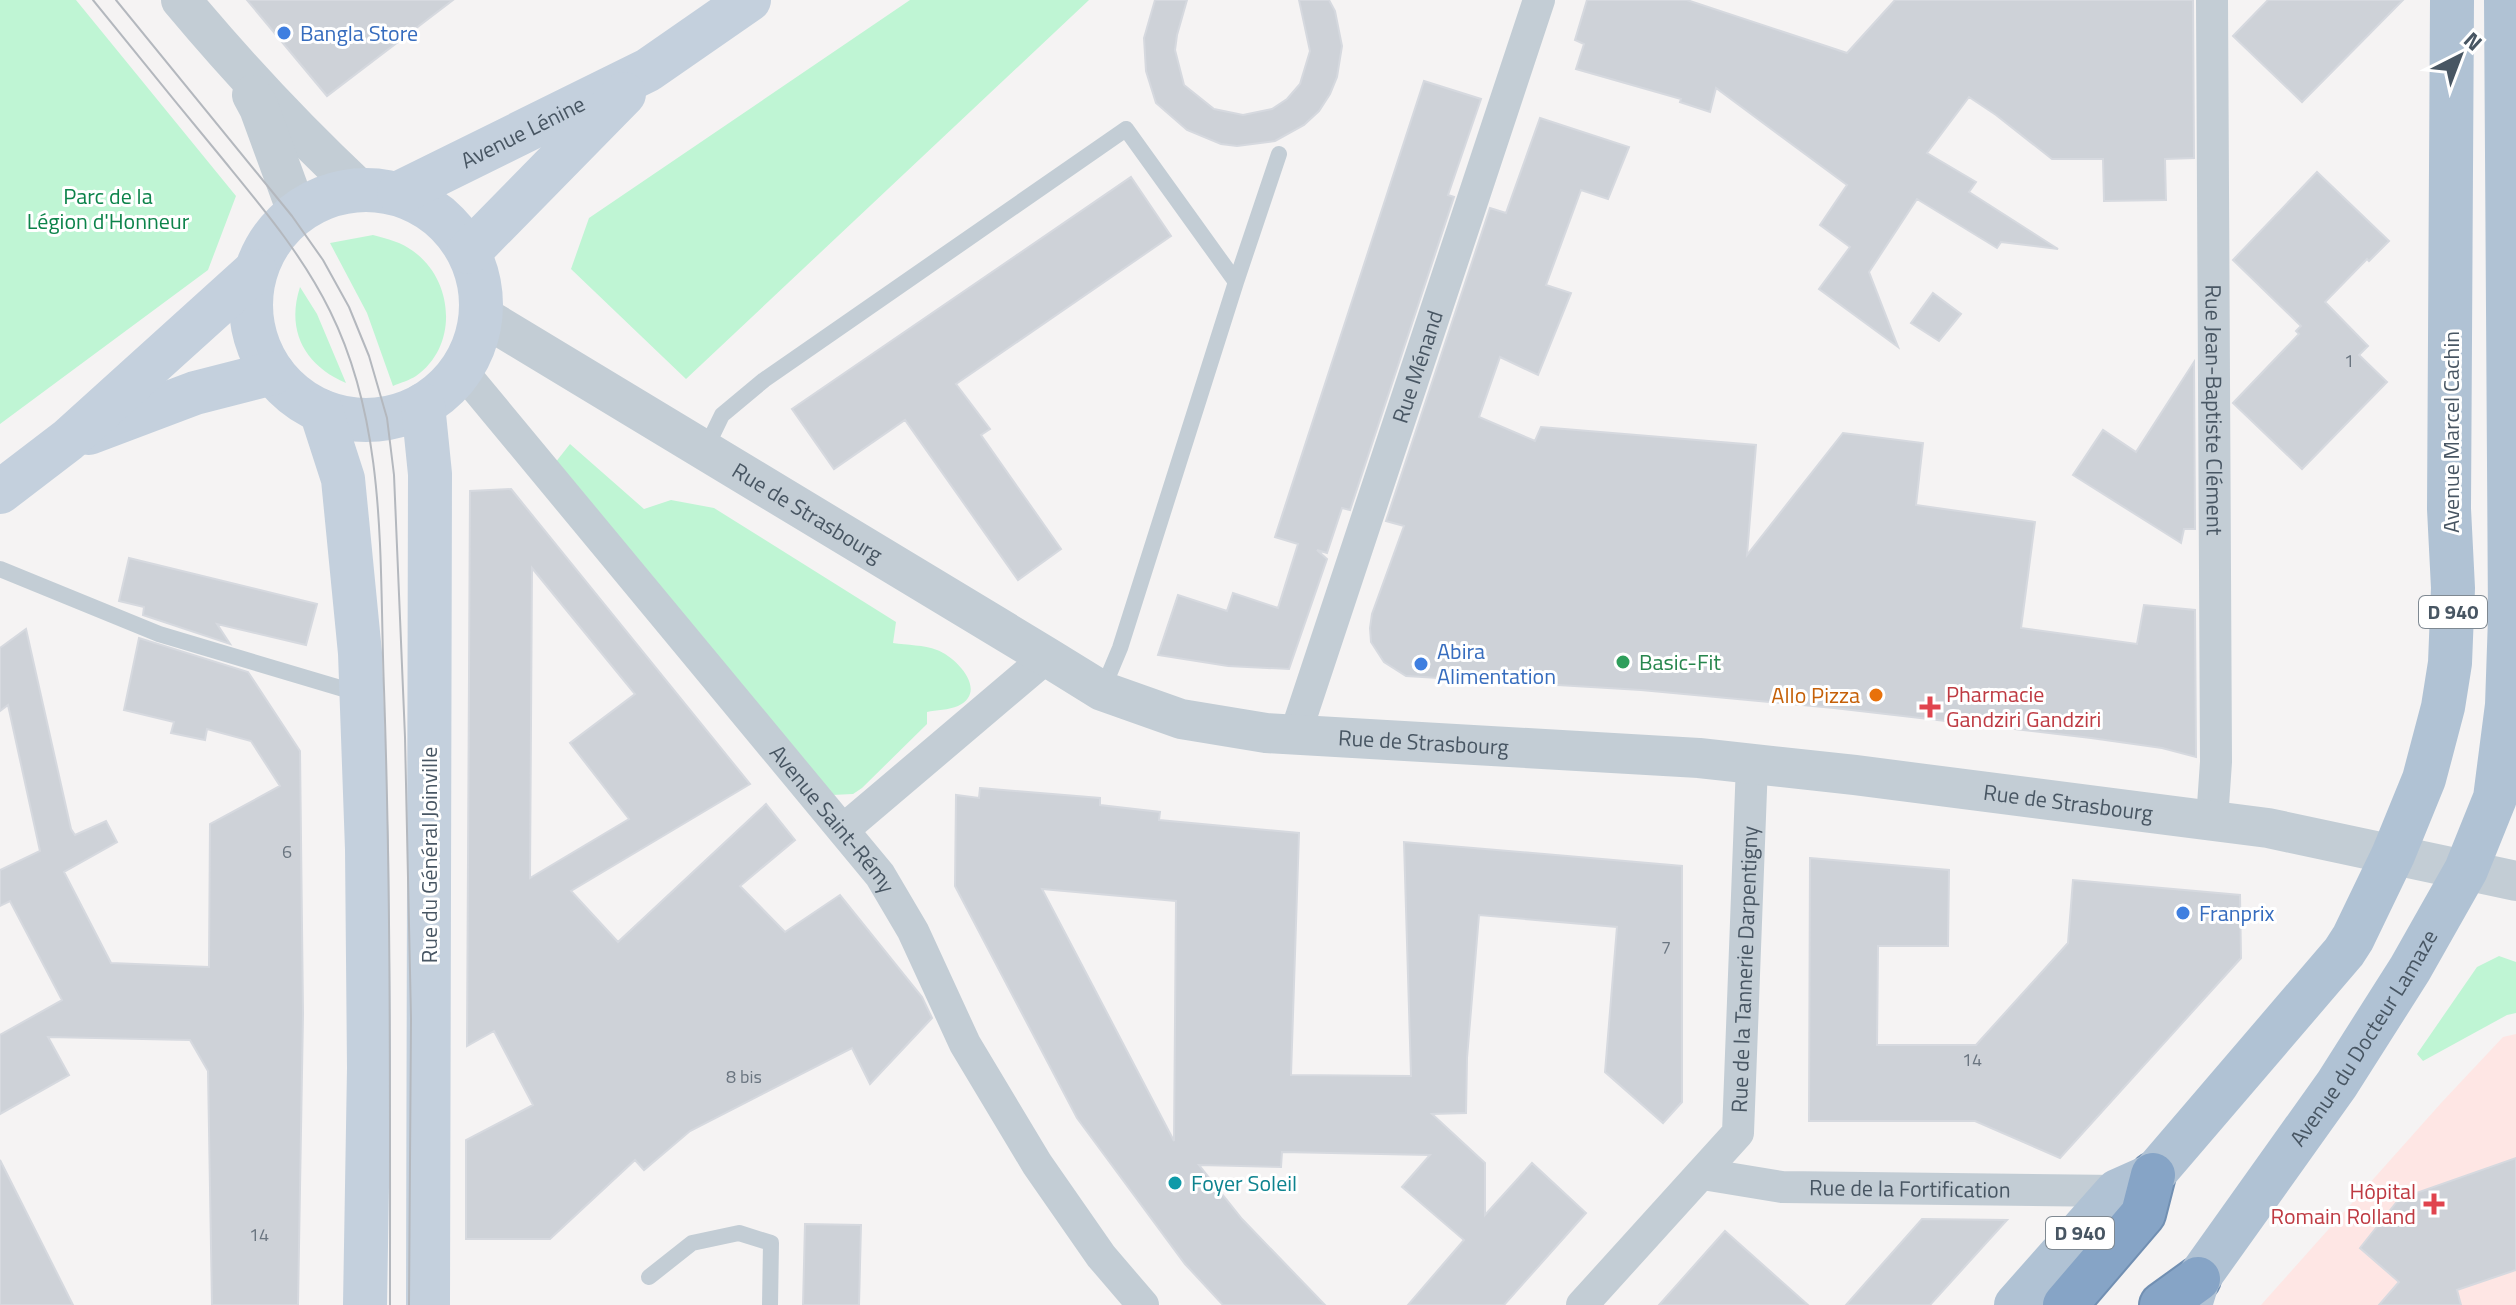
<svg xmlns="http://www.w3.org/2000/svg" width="2516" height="1305" font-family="'Titillium Web',sans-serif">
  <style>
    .medical { fill: #fee6e4 }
    .green { fill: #bff5d4 }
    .building { fill: #ced2d8; stroke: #d6d9df; stroke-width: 2; fill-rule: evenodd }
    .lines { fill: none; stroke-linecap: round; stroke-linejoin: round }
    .motorway-casing { stroke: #718fb2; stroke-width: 48 }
    .service { stroke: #c3cdd5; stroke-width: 16 }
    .minor { stroke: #c3cdd5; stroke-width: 32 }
    .tertiary { stroke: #c3cdd5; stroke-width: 40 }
    .secondary { stroke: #c4d0dd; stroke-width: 44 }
    .primary { stroke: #b0c2d4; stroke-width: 44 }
    .motorway { stroke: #86a4c6; stroke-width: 44 }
    .tram { stroke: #b4b8be; stroke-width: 2 }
    .shop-dot { fill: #3f7fe0; stroke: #fff; stroke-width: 3 }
    .leisure-dot { fill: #2e9e5b; stroke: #fff; stroke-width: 3 }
    .food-dot { fill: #e8710a; stroke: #fff; stroke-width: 3 }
    .health-dot { fill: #e0444e; stroke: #fff; stroke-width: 3 }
    .culture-dot { fill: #0f9aa8; stroke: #fff; stroke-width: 3 }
    .labels { text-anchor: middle; stroke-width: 6; stroke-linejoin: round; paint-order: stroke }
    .number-label { font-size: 18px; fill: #6a7580 }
    .shield { fill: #fff; stroke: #7f8992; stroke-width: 2 }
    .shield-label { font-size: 20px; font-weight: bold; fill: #485663 }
    .shop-label { font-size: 22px; fill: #366cbe; stroke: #fff; text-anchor: start }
    .street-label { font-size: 22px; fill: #485663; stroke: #fff }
    .park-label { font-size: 22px; fill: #0c834a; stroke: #fff }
    .leisure-label { font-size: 22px; fill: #27864d; stroke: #fff; text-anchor: start }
    .health-label { font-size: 22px; fill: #be3a42; stroke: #fff; text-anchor: start }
    .food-label { font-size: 22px; fill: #c56008; stroke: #fff; text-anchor: end }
    .culture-label { font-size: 22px; fill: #0d838f; stroke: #fff; text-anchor: start }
  </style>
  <rect width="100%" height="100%" fill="#f5f3f3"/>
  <path class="medical" d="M2516,1034V1305H2261L2442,1102L2503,1037Z"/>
  <path class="green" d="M0,0H76L236,196L208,270L0,424Z
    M910,0H1089L686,379L571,269L589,218Z
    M373,235C388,239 401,242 413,251C454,280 459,346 416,376C410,380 400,383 393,386L367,313L330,243Z
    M300,287L317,314L346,383C304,365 286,330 300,287Z
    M570,444L644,509L671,500L714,508L896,622L893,643C907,645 924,645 937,650C956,657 989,691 958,706C949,710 936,710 927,712V724L862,788L853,794L832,795L555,463Z
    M2499,956L2516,962V1013L2507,1015L2423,1061L2417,1054L2477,967Z"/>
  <path class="building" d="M247,0H453L327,96Z
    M1155,0H1187L1177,35L1175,50L1184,85L1214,109L1243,115L1272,109L1287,99L1300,84L1310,51L1299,0H1329L1335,11L1342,46L1337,77L1330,94L1319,111L1304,125L1275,141L1237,146L1221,144L1187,130L1156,103L1146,71L1144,38Z
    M1587,0H1687L1847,53L1895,0H2193L2194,158L2165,159L2166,200L2104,201L2103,159H2052L1996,115L1969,97L1927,153L1976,182L1969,192L2058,249L2001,242L1997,248L1917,199L1869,272L1898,347L1819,289L1850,247L1820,225L1847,185L1716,88L1710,112L1680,102L1681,99L1576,69L1584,44L1575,40Z
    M2268,0H2403L2302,102L2233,36Z
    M1424,81L1481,99L1448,195L1454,197L1350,510L1342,508L1327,553L1317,550L1327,559L1289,669L1228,666L1158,655L1178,595L1227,611L1233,593L1278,608L1298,544L1275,537Z
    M1540,118L1629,147L1608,199L1581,190L1546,285L1571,293L1538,375L1500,357L1479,417L1535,441L1541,427L1756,445L1747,555L1843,433L1923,443L1916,505L2035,522L2021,628L2137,644L2144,605L2195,610L2196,757L2162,748L2091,738L1834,708L1641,690L1406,676L1384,662L1371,642L1370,628L1372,614L1404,526L1386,521L1490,208L1506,213Z
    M2317,172L2389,241L2369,261L2367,259L2325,302L2368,346L2359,355L2387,382L2302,469L2233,403L2299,334L2296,331L2301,326L2233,260Z
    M1131,177L1171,236L956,384L990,429L981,435L1061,549L1018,580L905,420L834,469L792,409Z
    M1933,293L1961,314L1939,341L1911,323Z
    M2194,362L2195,529H2184L2181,543L2073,475L2103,430L2136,452Z
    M511,489L750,784L571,891L618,942L766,804L795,840L740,886L785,932L840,895L922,997L932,1018L870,1084L852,1048L690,1131L644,1170L635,1160L550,1239H466V1140L533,1105L494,1031L467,1046L470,491ZM532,568L635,694L570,743L629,819L530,878Z
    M129,558L317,604L306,645L217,624L230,644L143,615L144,607L119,601Z
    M26,629L71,829L75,835L106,821L117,842L64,872L111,963L209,967L210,824L280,786L251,741L207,729L205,740L171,733L174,722L124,710L139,638L248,672L300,751L303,1014L298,1305H212L208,1071L190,1040L48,1037L69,1075L0,1114V1035L62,1000L10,901L0,906V870L40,851L8,705L0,711V648Z
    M980,788L1100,798V805L1160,812L1159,820L1299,833L1291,1075L1411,1076L1404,842L1682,866V1102L1663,1123L1605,1072L1617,927L1479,915L1467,1058L1466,1113L1432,1114L1485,1163V1215L1532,1163L1586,1213L1504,1305H1408L1464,1240L1402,1187L1430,1155L1282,1152L1281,1167L1199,1165L1242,1219L1325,1305H1223L1185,1264L1077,1118L955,886L956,795L979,798ZM1042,889L1176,901L1174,1141L1095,990Z
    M1810,858L1949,870L1948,946H1878L1877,1045H1976L2068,943L2073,880L2240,895L2241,958L2060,1158L1975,1121H1809Z
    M2516,1158V1270L2457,1290L2461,1305H2379L2399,1282L2360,1248L2399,1199Z
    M0,1160L73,1305H0Z
    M1922,1219L2007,1220L1930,1305H1846Z
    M805,1224L861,1225L859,1305H803Z
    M1725,1231L1808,1305H1659Z"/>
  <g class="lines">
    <g class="motorway-casing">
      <path id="motorway" d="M2065,1305L2143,1214L2153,1175
        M2162,1305L2198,1279"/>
    </g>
    <path class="service" d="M705,450L722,415L764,380L1126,129L1236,282
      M0,569L159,634L357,693
      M1102,691L1120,648L1236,282L1279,154
      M649,1277L692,1243L739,1233L771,1243L770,1305"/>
    <g class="minor">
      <path id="s1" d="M2212,0L2216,762L2212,820"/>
      <path id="s2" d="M463,372L880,875L913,931L965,1044L1037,1164L1101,1256L1143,1305"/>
      <path id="s3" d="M1295,735L1539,0"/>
      <path d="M843,830L1047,657"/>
      <path id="s4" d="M1703,1174L1782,1187L2117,1191"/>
      <path id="s5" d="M1582,1305L1738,1133L1752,764"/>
    </g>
    <g class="tertiary">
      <path d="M181,0C237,67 295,129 359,189"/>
      <path d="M252,95L259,108L297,212"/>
      <path id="s6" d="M484,317L1047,657L1102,691L1181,719L1266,733L1699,758L1855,775L2268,828L2516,881"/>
    </g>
    <g class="secondary">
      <circle cx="366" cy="305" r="115"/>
      <path id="s7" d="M399,193L648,70L749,0"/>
      <path d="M469,252L624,94"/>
      <path d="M423,405L430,474L428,1305"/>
      <path d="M321,411L343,479L360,653L367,849L369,1068L365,1305"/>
      <path d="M89,433L195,393L273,373"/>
      <path d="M0,492L68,440L255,271"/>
    </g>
    <g class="primary">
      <path d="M2016,1305L2117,1191L2153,1175L2344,952L2353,938L2393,855L2424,779L2443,707L2450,663L2453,588L2449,509L2452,0"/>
      <path id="s8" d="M2190,1305L2198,1279L2337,1084L2410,969L2466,870L2495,798L2507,705L2510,618L2506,0"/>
    </g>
    <use href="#motorway" class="motorway"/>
    <path class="tram" d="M93,0C135,52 178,105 221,157C261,206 302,254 330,311C388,428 379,562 384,689C391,894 390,1100 390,1305
      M116,0L292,216L323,260L349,307L369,356L387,418L394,475L405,737L411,1018L409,1305"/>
  </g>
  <g class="shop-dot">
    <circle cx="284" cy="33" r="8"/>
    <circle cx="1421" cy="664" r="8"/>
    <circle cx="2183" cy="913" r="8"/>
  </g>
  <circle class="leisure-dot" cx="1623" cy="662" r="8"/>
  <circle class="food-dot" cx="1876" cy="695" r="8"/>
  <g class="health-dot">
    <path d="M1926 695h8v8h8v8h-8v8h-8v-8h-8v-8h8z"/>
    <path d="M2430 1192h8v8h8v8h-8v8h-8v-8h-8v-8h8z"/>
  </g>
  <circle class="culture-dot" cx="1175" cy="1183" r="8"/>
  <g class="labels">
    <g class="number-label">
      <text x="2349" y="367">1</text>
      <text x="287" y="858">6</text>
      <text x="1666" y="954">7</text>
      <text x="1972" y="1066">14</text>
      <text x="744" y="1083">8 bis</text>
      <text x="259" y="1241">14</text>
    </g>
    <g class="shield">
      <rect x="2419" y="596" width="68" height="32" rx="6"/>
      <rect x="2046" y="1217" width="68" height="32" rx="6"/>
    </g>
    <g class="shield-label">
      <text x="2453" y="619">D 940</text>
      <text x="2080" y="1240">D 940</text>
    </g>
    <g class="shop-label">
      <text x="300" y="41">Bangla Store</text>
      <text x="1437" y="659">Abira<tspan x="1437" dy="25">Alimentation</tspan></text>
      <text x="2199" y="921">Franprix</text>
    </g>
    <g class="street-label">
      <text dy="8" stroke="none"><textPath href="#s7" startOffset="138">Avenue Lénine</textPath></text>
      <text dy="8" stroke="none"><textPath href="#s3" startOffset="388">Rue Ménand</textPath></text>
      <text dy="8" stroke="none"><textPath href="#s1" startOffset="410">Rue Jean-Baptiste Clément</textPath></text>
      <text transform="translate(2451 432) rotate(-90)" y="8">Avenue Marcel Cachin</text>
      <text dy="8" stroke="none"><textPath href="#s6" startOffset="378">Rue de Strasbourg</textPath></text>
      <text dy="8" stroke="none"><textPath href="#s6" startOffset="1050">Rue de Strasbourg</textPath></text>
      <text dy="8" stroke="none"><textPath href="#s6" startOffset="1698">Rue de Strasbourg</textPath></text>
      <text dy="8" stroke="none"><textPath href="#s2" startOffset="580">Avenue Saint-Rémy</textPath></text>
      <text transform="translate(429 855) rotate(-90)" y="8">Rue du Général Joinville</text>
      <text dy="8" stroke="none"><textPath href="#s5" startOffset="396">Rue de la Tannerie Darpentigny</textPath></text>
      <text dy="8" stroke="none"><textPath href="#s8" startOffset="320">Avenue du Docteur Lamaze</textPath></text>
      <text dy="8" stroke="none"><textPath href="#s4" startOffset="208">Rue de la Fortification</textPath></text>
    </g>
    <g class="park-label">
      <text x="108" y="204">Parc de la<tspan x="108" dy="25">Légion d'Honneur</tspan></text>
    </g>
    <g class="leisure-label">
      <text x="1639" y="670">Basic-Fit</text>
    </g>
    <g class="health-label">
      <text x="1946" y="702">Pharmacie<tspan x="1946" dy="25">Gandziri Gandziri</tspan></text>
      <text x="2416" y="1199" text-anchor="end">Hôpital<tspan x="2416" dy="25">Romain Rolland</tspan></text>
    </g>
    <g class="food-label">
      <text x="1860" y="703">Allo Pizza</text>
    </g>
    <g class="culture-label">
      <text x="1191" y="1191">Foyer Soleil</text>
    </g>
  </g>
  <g transform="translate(2460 56) rotate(42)" stroke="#ffffff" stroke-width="6" paint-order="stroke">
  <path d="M0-6L14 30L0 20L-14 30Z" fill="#485663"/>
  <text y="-12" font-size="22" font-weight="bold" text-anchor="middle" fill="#485663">N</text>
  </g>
</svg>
